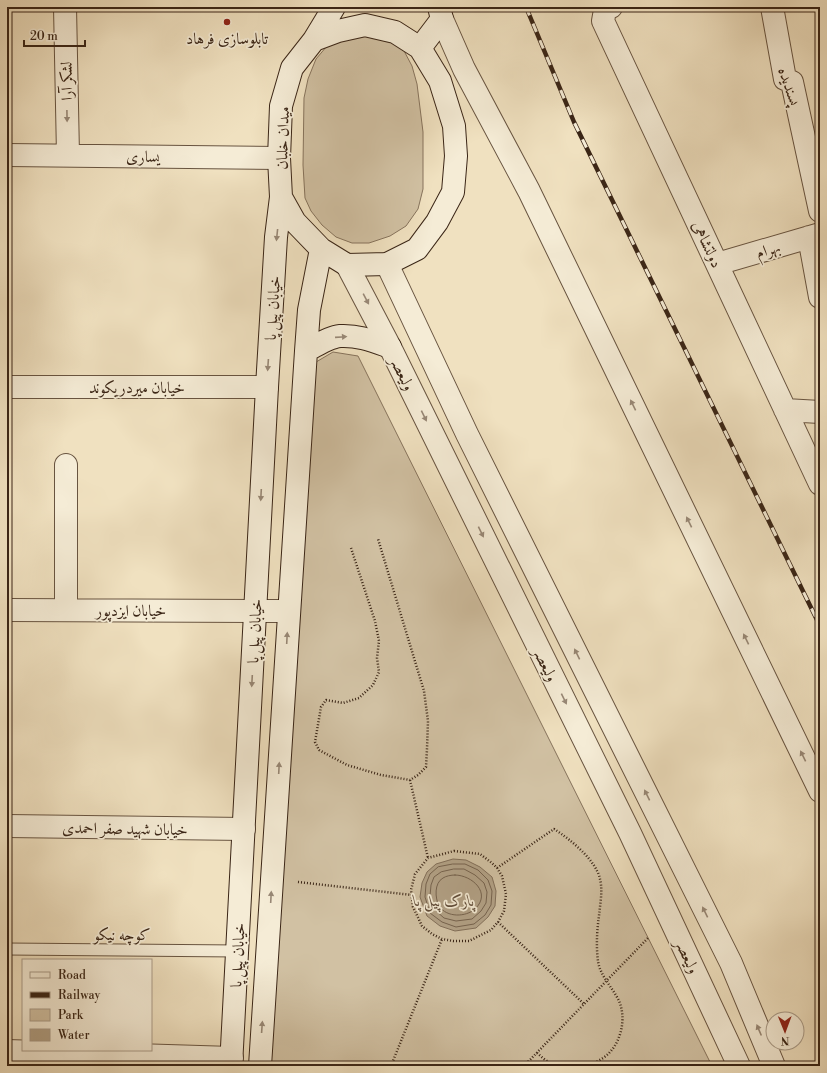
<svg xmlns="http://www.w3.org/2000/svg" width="827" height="1073" font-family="'Libre Bodoni',Amiri,serif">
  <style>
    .green { fill: #d1c1a3; stroke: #86735c }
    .water { fill: #b2a186; stroke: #826f59 }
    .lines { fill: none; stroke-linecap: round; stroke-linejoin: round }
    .shore { stroke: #76634e; stroke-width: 1 }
    .service-casing { stroke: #685440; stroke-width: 13 }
    .minor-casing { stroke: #685440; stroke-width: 24 }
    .tertiary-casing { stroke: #685440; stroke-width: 24 }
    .secondary-casing { stroke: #3a2516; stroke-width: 24 }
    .path { stroke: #3a2516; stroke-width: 2.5; stroke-dasharray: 1 2; stroke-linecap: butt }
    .service { stroke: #f5ecd6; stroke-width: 11 }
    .minor { stroke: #f5ecd6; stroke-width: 22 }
    .tertiary { stroke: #f5ecd6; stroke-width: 22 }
    .secondary { stroke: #f5ecd6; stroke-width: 22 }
    .rail-casing { stroke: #3a2516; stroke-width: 4.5 }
    .rail { stroke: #f5ecd6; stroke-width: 3; stroke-dasharray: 9; stroke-linecap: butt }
    .oneway { fill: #988876 }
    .poi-dot { fill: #8f2418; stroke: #f5ecd6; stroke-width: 1.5 }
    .labels { text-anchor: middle; stroke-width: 3.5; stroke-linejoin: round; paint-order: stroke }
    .poi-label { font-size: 16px; fill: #3a2516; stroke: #f5ecd6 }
    .street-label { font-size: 16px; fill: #3a2516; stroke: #f5ecd6 }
    .park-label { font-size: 16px; font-style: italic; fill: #604c39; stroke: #f5ecd6 }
  </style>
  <rect width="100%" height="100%" fill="#f0e1c0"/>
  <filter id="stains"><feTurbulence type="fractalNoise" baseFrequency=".005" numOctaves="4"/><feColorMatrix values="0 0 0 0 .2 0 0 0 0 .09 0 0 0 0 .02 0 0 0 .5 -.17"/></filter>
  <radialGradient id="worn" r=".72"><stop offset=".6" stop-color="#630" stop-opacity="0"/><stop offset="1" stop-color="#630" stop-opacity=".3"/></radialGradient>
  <path class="green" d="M365,35L385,39L403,49L412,66L417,84L423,132V189L418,209L406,226L390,236L369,243H352L336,237L322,225L311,211L305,198L303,165L304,98L308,79L316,59L327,46L345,39Z
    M333,352L358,356L712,1066H268L311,365Z"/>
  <path class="water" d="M453,859L466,860L480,867L492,877L496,891L495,906L488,917L476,928L455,931L440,926L427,916L420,897L422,883L427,872L436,864Z"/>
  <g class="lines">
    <path class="shore" d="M453,864H465L478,870L488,880L492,891L491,905L485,915L474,924L456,927L442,922L430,913L425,897L426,884L430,874L438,867Z
      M454,869H464L475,875L484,883L487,892L486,903L481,911L472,919L456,921L444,918L435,910L430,896L431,885L434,877L441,872Z
      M455,875C472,875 492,893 475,909C466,917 447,918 439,906C435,898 434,883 443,878C446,876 451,875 455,875Z"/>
    <g class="service-casing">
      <path id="service" d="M7,949L238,951"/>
    </g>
    <g class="minor-casing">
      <path id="minor" d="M65,7L68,155
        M611,7L605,10L603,21L820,484
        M772,7L785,79L792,82L820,211
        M7,155L279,158
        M809,237L820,297
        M717,264L820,234
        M7,387H267
        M785,410L820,412
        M66,465V610
        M7,610L288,611
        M7,826L244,829
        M7,1051L232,1058"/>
    </g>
    <g class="tertiary-casing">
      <path id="tertiary" d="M442,19L464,69L529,191L820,791
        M387,264L467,434L731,963L774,1066
        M347,265L390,347L630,833L739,1066"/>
    </g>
    <g class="secondary-casing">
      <path id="secondary" d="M365,25L395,32L420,48L440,81L454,126L456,156L453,192L437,222L417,249L387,264L347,265L321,249L295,222L281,197L279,158L281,106L292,68L314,40L338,31Z
        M314,40L334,7
        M420,48L442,19L439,7
        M306,351C315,346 329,337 340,336C358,335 373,341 390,347
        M231,1066L267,387L276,237L281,197
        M260,1066L306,351L309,310L321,249"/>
    </g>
    <path class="path" d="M351,548L375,621L379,641L377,658L379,672L373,685L359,698L343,703L326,700L321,707L315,742L319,750L347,765L381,775L410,780L418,775L426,767L427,749L428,721L424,691L378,539
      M410,780L428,858
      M454,851L480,854L492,863L497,868L502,876L506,894L504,911L498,922L491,930L469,941H453L442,939L432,934L422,926L413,907L411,890L415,874L428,858Z
      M497,868L554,829C570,839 596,860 600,879C603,891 600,904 599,916C597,930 596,946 598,961C600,976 613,988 619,1001C626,1017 622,1039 610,1052C603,1060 592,1064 583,1066
      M298,882L412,895
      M498,922L584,1004
      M537,1053C543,1058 549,1064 557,1066
      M391,1066L442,939
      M524,1066L648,938"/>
    <use href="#service" class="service"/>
    <use href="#minor" class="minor"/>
    <use href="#tertiary" class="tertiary"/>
    <use href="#secondary" class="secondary"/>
    <g class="rail-casing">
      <path id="rail" d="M526,7L574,122L820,626"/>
    </g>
    <use href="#rail" class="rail"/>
  </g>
  <defs><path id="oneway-solid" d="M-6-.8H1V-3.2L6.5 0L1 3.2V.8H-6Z"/></defs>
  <g class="oneway">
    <use href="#oneway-solid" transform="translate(67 116) rotate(89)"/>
    <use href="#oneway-solid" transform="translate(277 235) rotate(96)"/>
    <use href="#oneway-solid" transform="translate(366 299) rotate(62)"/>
    <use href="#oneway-solid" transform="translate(341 337) rotate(-4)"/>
    <use href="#oneway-solid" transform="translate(268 365) rotate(94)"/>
    <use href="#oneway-solid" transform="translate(633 405) rotate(-116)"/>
    <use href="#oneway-solid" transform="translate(424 416) rotate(64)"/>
    <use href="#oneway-solid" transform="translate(261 495) rotate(93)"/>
    <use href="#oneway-solid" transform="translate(689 522) rotate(-116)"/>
    <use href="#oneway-solid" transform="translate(481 532) rotate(64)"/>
    <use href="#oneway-solid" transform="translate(287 638) rotate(-87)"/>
    <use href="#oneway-solid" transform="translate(746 639) rotate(-116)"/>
    <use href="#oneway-solid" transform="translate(577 654) rotate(-116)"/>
    <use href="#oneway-solid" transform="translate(252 681) rotate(93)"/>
    <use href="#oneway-solid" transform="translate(564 699) rotate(64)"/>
    <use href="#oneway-solid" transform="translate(803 756) rotate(-116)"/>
    <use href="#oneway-solid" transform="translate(279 768) rotate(-87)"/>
    <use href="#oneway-solid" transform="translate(647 795) rotate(-116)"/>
    <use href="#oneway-solid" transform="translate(271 897) rotate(-87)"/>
    <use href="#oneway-solid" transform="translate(705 912) rotate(-116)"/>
    <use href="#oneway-solid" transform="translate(262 1027) rotate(-86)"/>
    <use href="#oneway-solid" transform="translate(759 1030) rotate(-113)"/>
  </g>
  <circle class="poi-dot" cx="227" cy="22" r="4"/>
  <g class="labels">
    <g class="poi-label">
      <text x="227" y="44">تابلوسازی فرهاد</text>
    </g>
    <g class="street-label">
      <text transform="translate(66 81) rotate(-91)" y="6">لشکر آرا</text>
      <text transform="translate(790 86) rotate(71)" y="6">پسندیده</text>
      <text transform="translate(282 138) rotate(-88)" y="6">میدان خلبان</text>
      <text transform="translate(143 156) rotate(1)" y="6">یساری</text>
      <text transform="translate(708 244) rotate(65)" y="6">دولتشاهی</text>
      <text transform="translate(768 249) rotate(-16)" y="6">بهرام</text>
      <text transform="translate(272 308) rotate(-86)" y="6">خیابان پیل پا</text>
      <text transform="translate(403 373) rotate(64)" y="6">ولیعصر</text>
      <text x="137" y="393">خیابان میردریکوند</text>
      <text x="131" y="616">خیابان ایزدپور</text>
      <text transform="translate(254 631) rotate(-87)" y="6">خیابان پیل پا</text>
      <text transform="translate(546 664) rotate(64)" y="6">ولیعصر</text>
      <text transform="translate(125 828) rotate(1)" y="6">خیابان شهید صفر احمدی</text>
      <text x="122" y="940">کوچه نیکو</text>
      <text transform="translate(237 955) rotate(-87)" y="6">خیابان پیل پا</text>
      <text transform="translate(688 956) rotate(65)" y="6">ولیعصر</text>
    </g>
    <g class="park-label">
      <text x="444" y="906">پارک پیل پا</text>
    </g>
  </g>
  <rect width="827" height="1073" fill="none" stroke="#f0e1c0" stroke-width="24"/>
  <rect x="8" y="8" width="811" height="1057" fill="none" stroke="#3a2516" stroke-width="2"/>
  <rect x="12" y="12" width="803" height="1049" fill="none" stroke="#3a2516"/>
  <rect x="22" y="959" width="130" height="92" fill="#f5ecd6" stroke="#aa9c89"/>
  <rect x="30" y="972" width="20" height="6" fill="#f5ecd6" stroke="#aa9c89"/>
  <text x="58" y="979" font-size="12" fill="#3a2516">Road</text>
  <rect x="30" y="992" width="20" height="6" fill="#3a2516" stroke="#aa9c89"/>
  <text x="58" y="999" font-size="12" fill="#3a2516">Railway</text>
  <rect x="30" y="1009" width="20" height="12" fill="#d1c1a3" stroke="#aa9c89"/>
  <text x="58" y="1019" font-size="12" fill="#3a2516">Park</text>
  <rect x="30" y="1029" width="20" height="12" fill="#b2a186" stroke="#aa9c89"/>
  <text x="58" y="1039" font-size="12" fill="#3a2516">Water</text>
  <g transform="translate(785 1031) rotate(179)"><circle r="19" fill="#f5ecd6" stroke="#aa9c89"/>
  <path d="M0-3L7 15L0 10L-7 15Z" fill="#8f2418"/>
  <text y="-6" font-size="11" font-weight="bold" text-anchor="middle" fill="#3a2516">N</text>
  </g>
  <path d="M24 40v6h61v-6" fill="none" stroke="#3a2516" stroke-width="2"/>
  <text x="30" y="40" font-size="12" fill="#3a2516" stroke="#f5ecd6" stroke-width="3" paint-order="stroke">20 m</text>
  <rect width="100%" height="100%" filter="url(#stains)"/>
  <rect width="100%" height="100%" fill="url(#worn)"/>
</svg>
